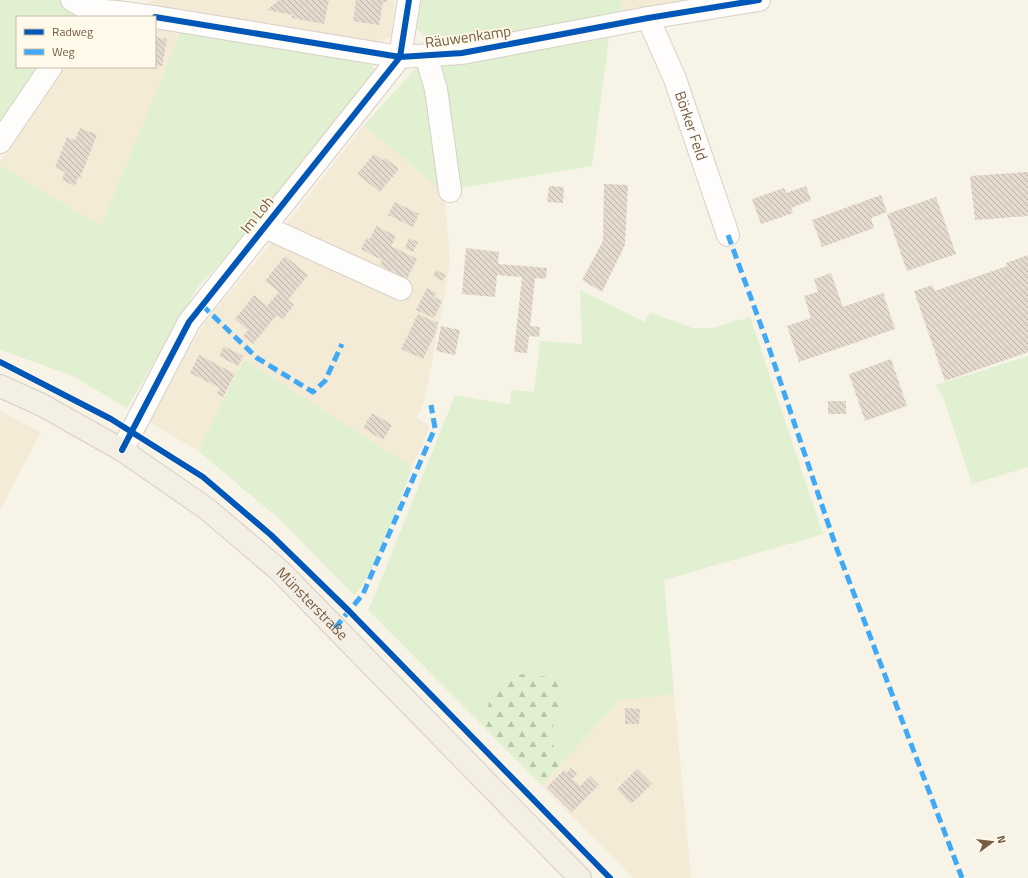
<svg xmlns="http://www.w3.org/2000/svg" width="1028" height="878" font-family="'Titillium Web',sans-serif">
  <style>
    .residential { fill: #f4ebd7 }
    .grass { fill: #e0f0d0 }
    .forest { fill: url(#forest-firs) }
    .building { fill: url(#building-back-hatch) }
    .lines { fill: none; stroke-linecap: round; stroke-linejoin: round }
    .minor-casing { stroke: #d7d0c7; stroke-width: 24 }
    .major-casing { stroke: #d7cec3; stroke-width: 24 }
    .minor { stroke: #fefdfb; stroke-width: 22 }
    .major { stroke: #f3efe4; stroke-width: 22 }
    .quiet { stroke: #3fa9f5; stroke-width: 5; stroke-dasharray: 10 5; stroke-linecap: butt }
    .cycleway-casing { stroke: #fff9ea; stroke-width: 8 }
    .cycleway { stroke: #0057b8; stroke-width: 6 }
    .labels { text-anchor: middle; stroke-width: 3.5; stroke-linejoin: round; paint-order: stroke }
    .street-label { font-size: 15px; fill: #785d45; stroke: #fff9ea }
  </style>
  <defs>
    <pattern id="forest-firs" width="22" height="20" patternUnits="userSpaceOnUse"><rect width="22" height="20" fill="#e0f0d0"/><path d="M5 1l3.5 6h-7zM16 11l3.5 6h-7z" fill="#bac6ab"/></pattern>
    <pattern id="building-back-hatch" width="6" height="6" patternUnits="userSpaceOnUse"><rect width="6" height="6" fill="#e3d9cc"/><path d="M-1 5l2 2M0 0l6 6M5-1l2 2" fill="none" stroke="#bdb3a7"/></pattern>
  </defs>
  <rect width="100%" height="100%" fill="#f8f3e7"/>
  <path class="residential" d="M153,0H395L391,37L375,44L146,6L147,3Z
    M622,0H704L621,15Z
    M155,24L182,28L101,226L0,165V162L31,106L61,67H155Z
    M364,125L444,193L450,259L444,298L425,399L417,418L430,426L412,467L244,359L198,451L149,422L184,356L207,320L276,237Z
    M0,411L41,432L0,510Z
    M674,694L691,878H633L542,786L620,699Z"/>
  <path class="grass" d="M0,0H59L70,7L76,17H17V67H40L0,127Z
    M420,0H622L621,15L453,47L432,46L417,29Z
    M182,28L370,61L376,74L257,222L198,287L127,408L71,375L0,350V165L101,226Z
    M609,38L592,166L454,189L439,67Z
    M415,69H417L428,86L444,193L364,125Z
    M580,290L645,322L650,313L693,328H712L750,317L823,534L664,580L674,694L620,700L561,764C545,734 554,720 565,690L511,677C487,692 487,703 486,729L368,610L375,595L455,395L510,405L511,390L534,392L540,341L582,344Z
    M1028,356V467L972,484L944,400L936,385Z
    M244,359L412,467C401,496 375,577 354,595L278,518L198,451Z"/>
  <path class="forest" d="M524,674L564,679L566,684C559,718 542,729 561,764L542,786L486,729C488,697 489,683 524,674Z"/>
  <path class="building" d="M279,0H329L324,24L292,18V15L267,10Z
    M356,0H387V2H383L379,25L353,21Z
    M155,37L167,39L162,66L155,65Z
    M80,128L97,135L80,178L78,177L75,186L62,180L65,172L55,168L67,137L75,140Z
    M374,154L382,160L385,158L399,169L380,192L357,174Z
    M1028,172V216L975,220L970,176Z
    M604,184L628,185L625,245L602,292L582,280L603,241Z
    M549,186L564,187L563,203L547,202Z
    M806,186L811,200L791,208L793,213L761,224L752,199L784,188L786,193Z
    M881,195L887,212L871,218L874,228L822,247L812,220Z
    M936,197L956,254L907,271L887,214Z
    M395,202L419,214L413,227L388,215Z
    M376,226L396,236L391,246L417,259L407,279L380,265L382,260L361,249L367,237L370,239Z
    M409,238L418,242L413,252L405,248Z
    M466,248L499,252L498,264L547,268L546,279L535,278L530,326L540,327L539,337L529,336L527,353L514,352L522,277L497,275L495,297L462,294Z
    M1028,255V352L945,381L914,291L932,285L935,291L1007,266L1006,263Z
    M285,256L308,275L288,300L294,305L283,319L277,315L253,344L243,336L248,330L235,319L254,295L267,306L279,292L265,281Z
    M436,270L446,275L442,281L433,276Z
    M831,273L843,307L883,293L895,329L799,362L787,326L811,318L804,296L818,292L814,279Z
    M427,288L437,293L434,297L442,301L434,318L416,310Z
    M418,314L438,323L435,334L423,359L401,349Z
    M441,326L460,330L455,355L436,351Z
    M224,346L243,356L238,366L219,356Z
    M199,355L235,374L223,397L217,394L220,388L190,373Z
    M891,359L907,406L865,421L849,374Z
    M828,401H846V414H828Z
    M372,413L392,425L383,440L363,428Z
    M625,708L640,709L639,724H625Z
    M571,768L577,774L572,779L580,786L590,776L599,785L572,812L547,787L564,770L566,773Z
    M637,769L652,784L631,804L617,789Z"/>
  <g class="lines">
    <g class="minor-casing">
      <g id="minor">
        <path d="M72,0L89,10L117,12L153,17"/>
        <path d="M155,17L400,57L462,53L648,18L759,0"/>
        <path id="s1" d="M648,18L675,79L728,235"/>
        <path d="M426,56L436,89L450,191"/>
        <path d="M0,142L51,67"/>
        <path d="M265,227L401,289"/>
        <path d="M122,450L189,322L400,57L409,0"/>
      </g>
    </g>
    <g class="major-casing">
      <g id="major">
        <path id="s2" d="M0,386L42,405L122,450L207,509L280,571L580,878"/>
      </g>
    </g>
    <use href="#minor" class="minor"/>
    <use href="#major" class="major"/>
    <path class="quiet" d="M728,235L767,342L835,544L962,878
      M202,305L257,358L313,392L325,381L342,344
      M335,628L363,594L435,428L431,405"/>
    <g class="cycleway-casing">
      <path id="cycleway" d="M155,17L400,57L462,53L648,18L759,0
        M0,362L111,419L203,477L271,535L349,611L610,878
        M122,450L189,322L400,57L409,0"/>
    </g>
    <use href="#cycleway" class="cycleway"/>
  </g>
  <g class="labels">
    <g class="street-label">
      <text transform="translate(468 37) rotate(-8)" y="5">Räuwenkamp</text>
      <text dy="5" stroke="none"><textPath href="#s1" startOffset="116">Börker Feld</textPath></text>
      <text transform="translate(257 215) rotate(-51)" y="5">Im Loh</text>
      <text dy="5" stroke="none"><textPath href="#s2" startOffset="383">Münsterstraße</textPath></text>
    </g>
  </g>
  <rect x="16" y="16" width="140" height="52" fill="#fff9ea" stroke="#c9bba8"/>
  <rect x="24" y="29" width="20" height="6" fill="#0057b8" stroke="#c9bba8"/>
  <text x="52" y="36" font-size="12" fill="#785d45">Radweg</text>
  <rect x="24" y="49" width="20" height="6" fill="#3fa9f5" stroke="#c9bba8"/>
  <text x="52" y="56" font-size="12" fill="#785d45">Weg</text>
  <g transform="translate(992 842) rotate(75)" stroke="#fff9ea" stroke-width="3" paint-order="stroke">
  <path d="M0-3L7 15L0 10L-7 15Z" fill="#785d45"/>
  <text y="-6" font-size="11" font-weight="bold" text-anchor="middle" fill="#785d45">N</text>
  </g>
</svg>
